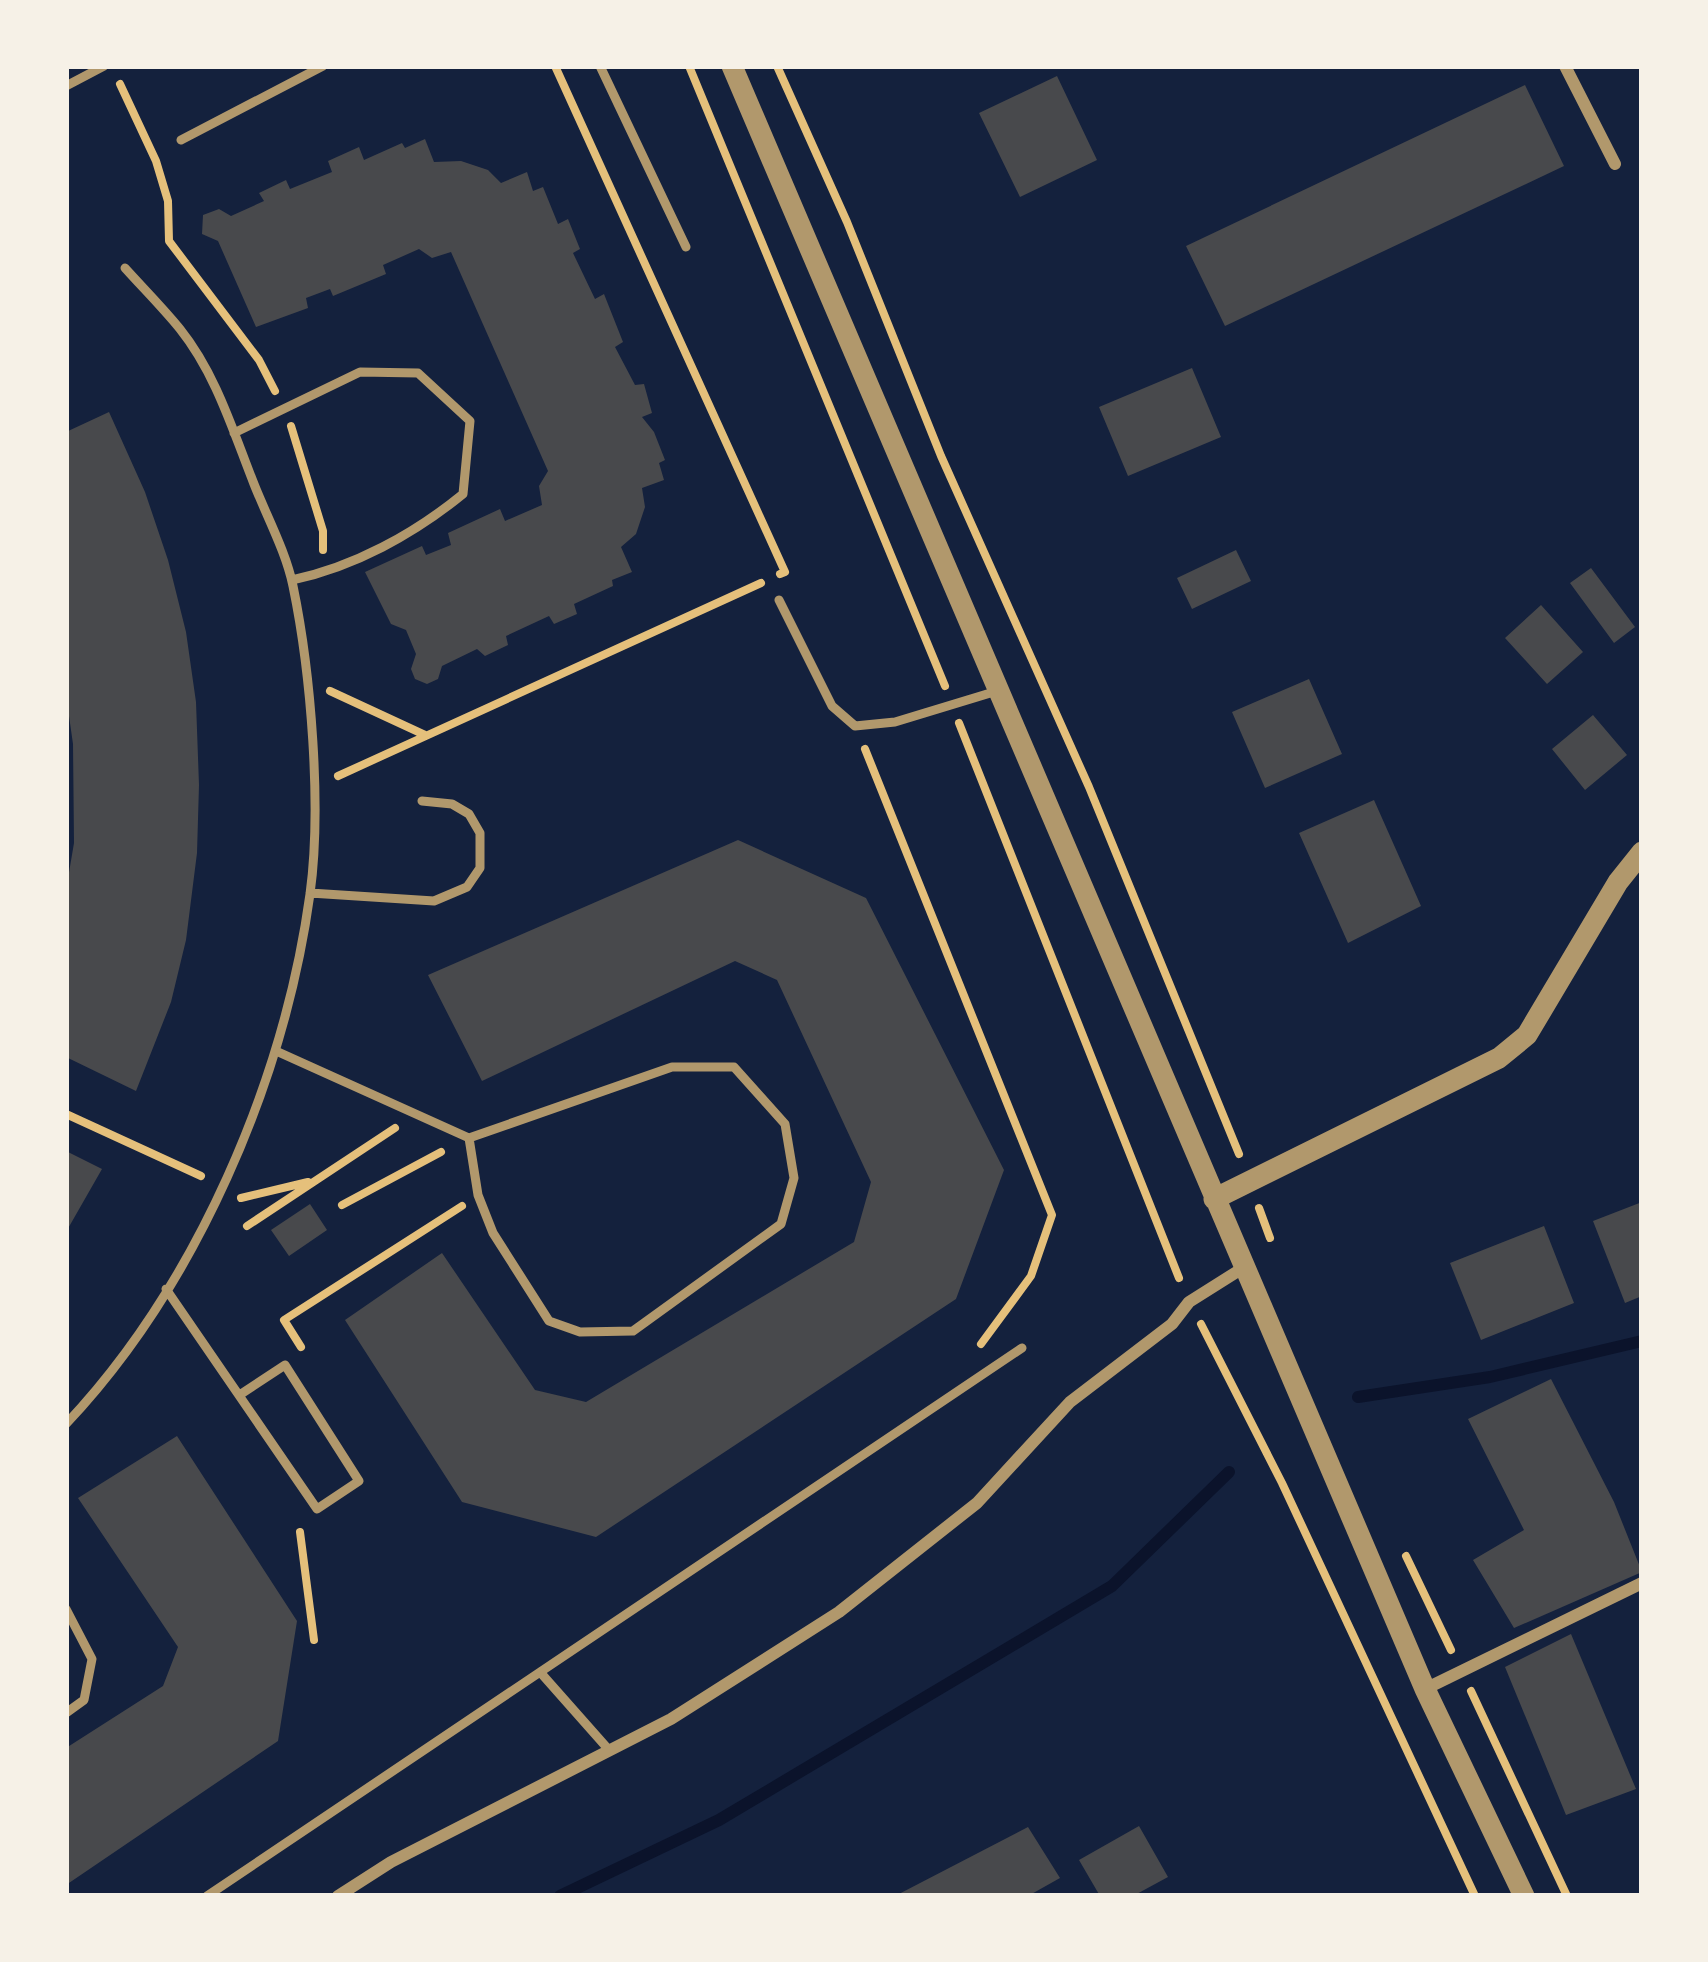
<svg xmlns="http://www.w3.org/2000/svg" width="1708" height="1962" font-family="'Fira Sans',sans-serif">
  <style>
    .lines { fill: none; stroke-linecap: round; stroke-linejoin: round }
    .stream { stroke: #0b132b; stroke-width: 12 }
    .building { fill: #48494c }
    .path { stroke: #e5c07b; stroke-width: 8 }
    .service { stroke: #b1986c; stroke-width: 9 }
    .minor { stroke: #b1986c; stroke-width: 12 }
    .tertiary { stroke: #b1986c; stroke-width: 21 }
  </style>
  <rect width="100%" height="100%" fill="#14213d"/>
  <g class="lines">
    <path class="stream" d="M1358,1397L1490,1377L1642,1341
      M560,1896L719,1820L1112,1586L1229,1472"/>
  </g>
  <path class="building" d="M1057,76L1097,160L1020,197L979,113Z
    M1525,85L1564,166L1225,326L1186,246Z
    M425,139L434,162L461,161L488,170L501,183L527,172L533,191L543,187L558,224L568,219L580,249L573,253L595,299L604,294L623,342L615,347L635,385L644,384L652,413L642,417L654,432L665,460L659,463L664,480L642,488L645,507L636,534L621,547L632,572L612,580L613,586L574,604L577,614L554,624L549,616L506,636L508,645L485,656L477,649L442,666L438,679L427,684L415,679L411,669L416,654L406,630L391,624L365,572L422,546L426,555L451,545L448,533L500,509L505,521L542,505L539,486L548,471L451,252L432,258L419,249L383,265L386,274L333,296L330,289L306,298L308,308L256,327L218,241L202,234L203,215L219,209L231,216L264,201L259,193L286,180L290,189L332,172L328,161L359,147L364,160L402,143L405,148Z
    M1192,368L1221,437L1128,476L1099,407Z
    M109,412L145,492L168,560L186,632L196,702L199,785L197,853L186,940L171,1002L136,1091L66,1057V890L74,843L73,744L66,695V432Z
    M1236,550L1251,581L1192,609L1177,578Z
    M1591,568L1635,627L1614,643L1570,583Z
    M1541,605L1583,652L1547,684L1505,638Z
    M1309,679L1342,754L1265,788L1232,712Z
    M1593,715L1627,755L1585,790L1552,749Z
    M1374,800L1421,906L1348,943L1299,833Z
    M738,840L866,898L1004,1170L956,1299L596,1537L462,1502L345,1320L442,1253L535,1390L586,1402L854,1242L871,1182L777,980L735,961L482,1081L428,975Z
    M66,1151L102,1169L66,1232Z
    M1642,1202V1296L1625,1303L1593,1221Z
    M310,1204L327,1230L289,1256L271,1230Z
    M1544,1226L1574,1303L1481,1340L1450,1263Z
    M1551,1379L1614,1502L1642,1572L1514,1628L1473,1560L1524,1530L1468,1419Z
    M177,1436L297,1621L278,1741L66,1885V1748L163,1686L178,1647L78,1498Z
    M1571,1634L1636,1789L1566,1815L1505,1667Z
    M1139,1826L1168,1877L1133,1896H1100L1079,1860Z
    M1028,1827L1060,1878L1028,1896H895Z"/>
  <g class="lines">
    <path class="path" d="M555,66L785,572L780,574
      M689,66L945,686
      M777,66L847,222L941,456L1089,787L1239,1154
      M120,84L156,161L168,201L169,241L259,360L275,391
      M291,426L323,531V550
      M330,691L425,735
      M959,723L1179,1278
      M865,749L1052,1215L1031,1276L981,1344
      M338,776L761,583
      M66,1114L201,1176
      M241,1198L308,1182
      M342,1205L441,1152
      M1259,1208L1270,1238
      M247,1226L395,1128
      M1201,1324L1282,1483L1475,1896
      M301,1347L284,1320L462,1206
      M300,1532L314,1640
      M1406,1556L1451,1650
      M1471,1691L1567,1896"/>
    <path class="service" d="M600,66L686,247
      M66,86L104,66
      M181,140L323,66
      M234,433L360,372L418,373L470,421L463,494C414,534 354,567 292,580
      M779,600L832,706L855,726L895,722L997,691
      M310,893L434,901L467,887L480,868V833L469,814L452,804L422,801
      M276,1051L469,1138L672,1067H734L785,1124L794,1178L781,1224L633,1331L580,1332L549,1321L493,1233L478,1195L469,1138
      M166,1289L317,1509L359,1481L285,1365L241,1394
      M66,1424C196,1286 284,1082 310,894C322,807 311,673 293,586C286,552 267,517 254,484C233,431 216,374 180,329C163,308 143,288 125,268
      M66,1609L92,1659L84,1700L66,1713
      M540,1672L609,1750
      M207,1896L1022,1348"/>
    <path class="minor" d="M1565,66L1615,164
      M1425,1689L1642,1583
      M338,1896L391,1862L671,1719L839,1612L977,1503L1070,1402L1172,1324L1189,1302L1243,1268"/>
    <path class="tertiary" d="M732,66L1425,1689L1524,1896
      M1214,1199L1499,1058L1527,1035L1618,882L1642,852"/>
  </g>
  <rect width="1708" height="1962" fill="none" stroke="#f6f1e7" stroke-width="138"/>
</svg>
